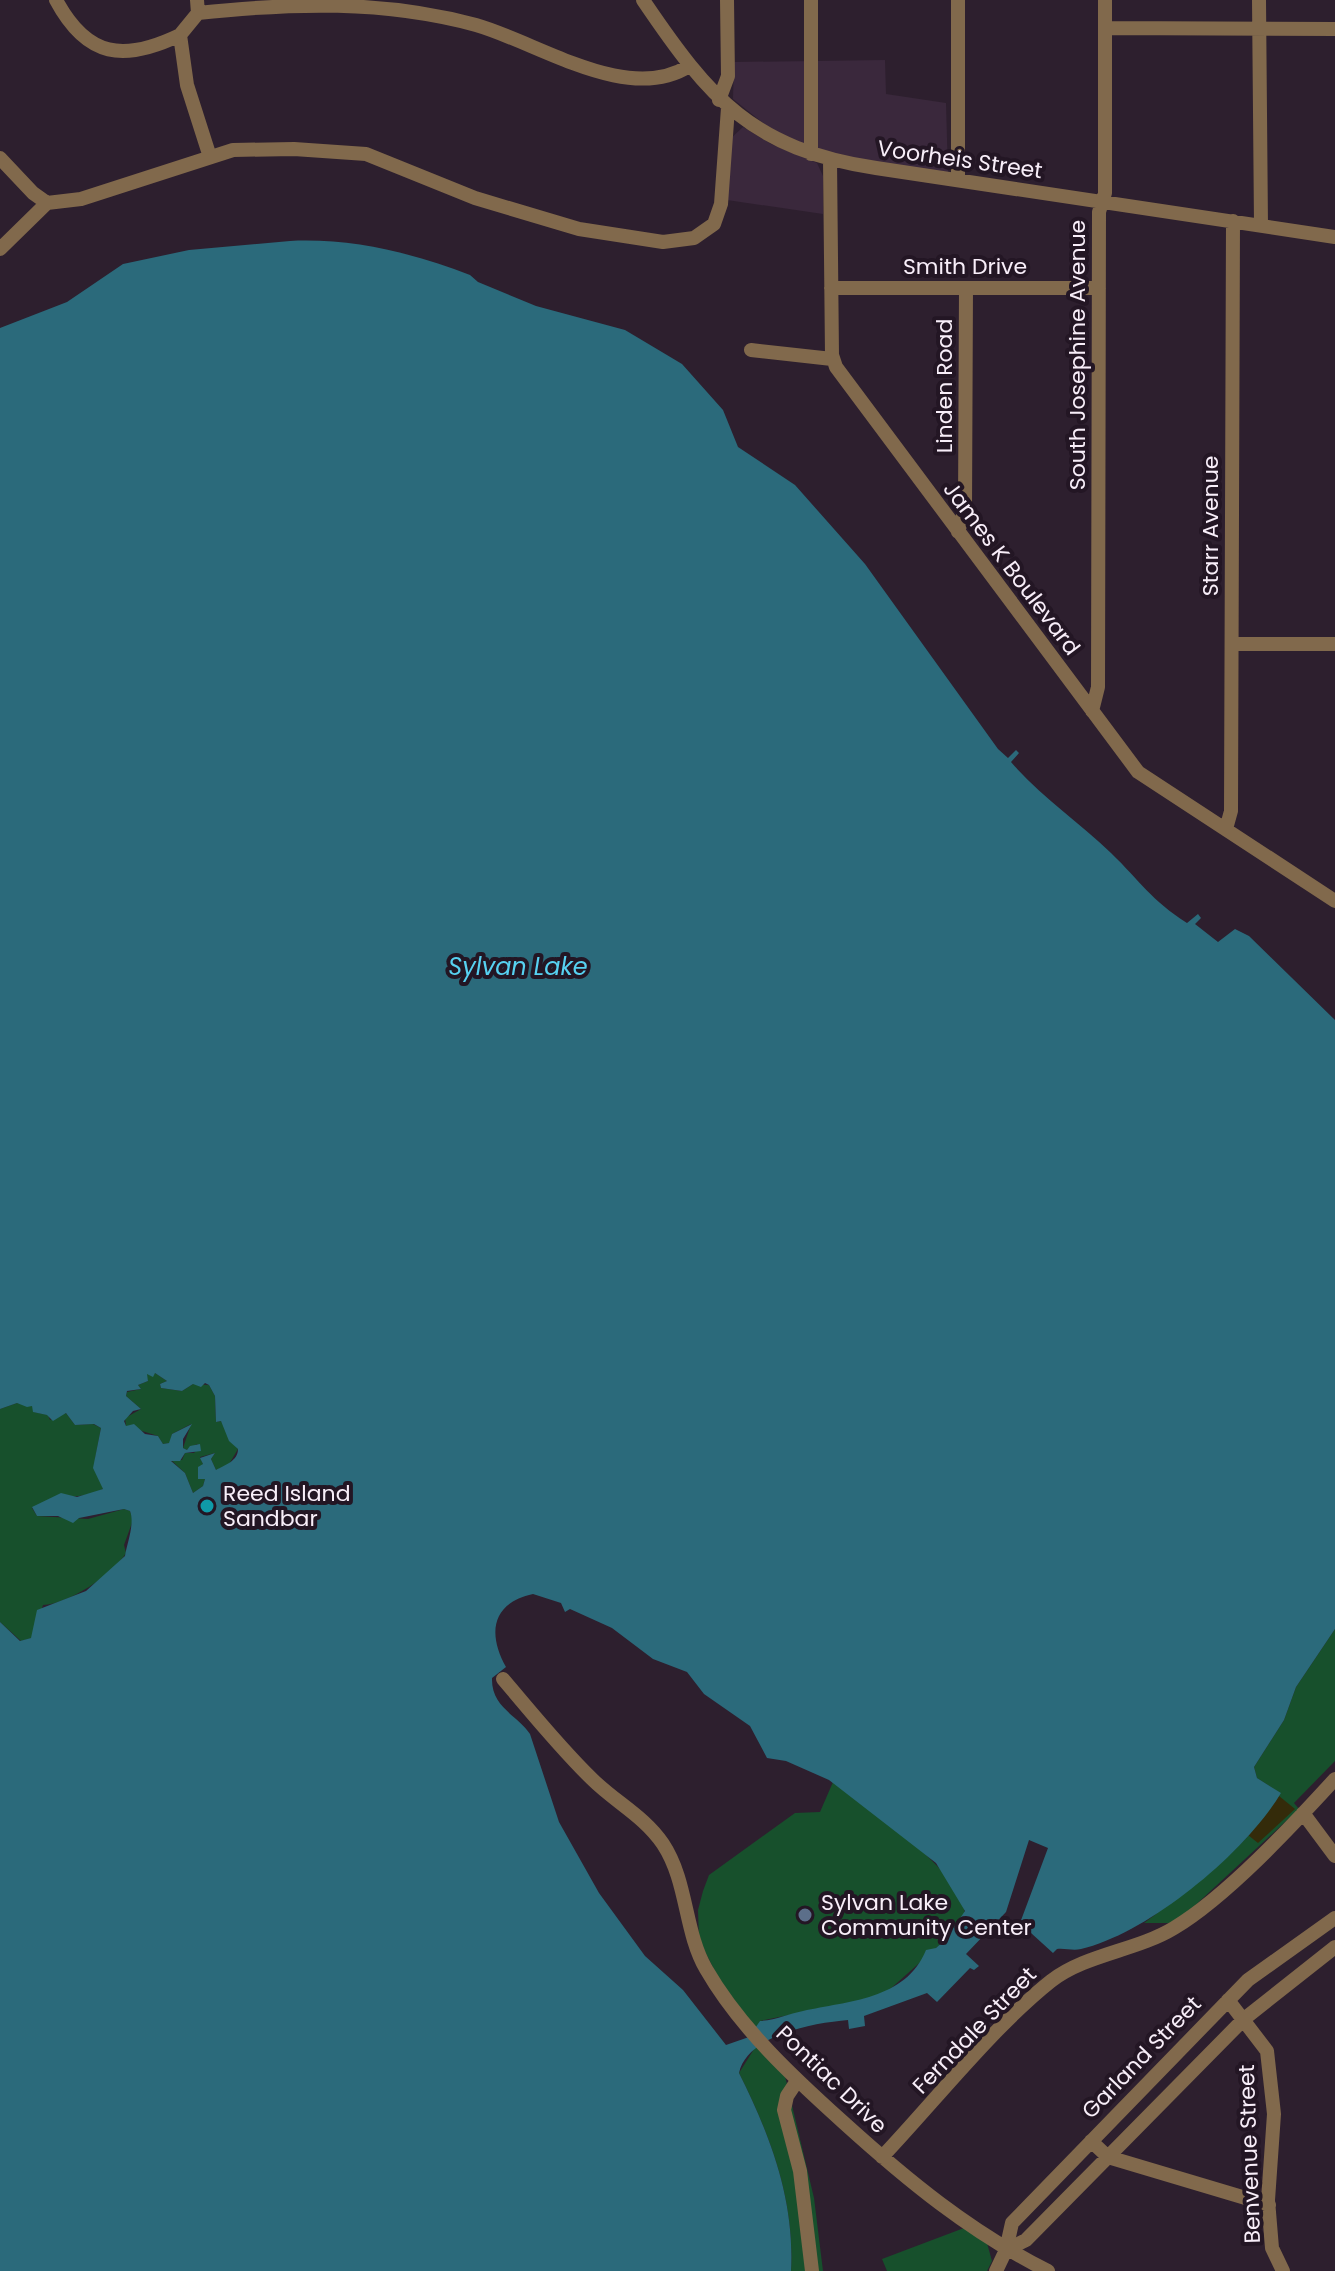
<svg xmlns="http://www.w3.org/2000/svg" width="1335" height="2271" font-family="Poppins,sans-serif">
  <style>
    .built { fill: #3a283c }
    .green { fill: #17502c }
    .sand { fill: #342b0a }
    .water { fill: #2b6a7b; fill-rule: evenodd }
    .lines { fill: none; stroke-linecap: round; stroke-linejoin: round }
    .minor { stroke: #81694c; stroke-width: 14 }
    .culture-dot { fill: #0f9aa8; stroke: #231624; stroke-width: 3 }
    .service-dot { fill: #5c6f8a; stroke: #231624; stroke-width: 3 }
    .labels { text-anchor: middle; stroke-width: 8; stroke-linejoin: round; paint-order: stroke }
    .street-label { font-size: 22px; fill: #f8eef9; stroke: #231624 }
    .poi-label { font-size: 22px; fill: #f8eef9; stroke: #231624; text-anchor: start }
    .water-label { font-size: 24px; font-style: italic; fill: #57d1f1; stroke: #231624 }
  </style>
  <rect width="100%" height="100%" fill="#2d1f2e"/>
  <path class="built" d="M885,60L886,94L946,103L948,174L853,159L796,143L773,131L733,99L734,62Z
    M743,127L771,144L817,163L823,176V214L727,200L729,140Z"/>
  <path class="green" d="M155,1373L167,1381L160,1384L161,1388L182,1391L193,1384L209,1385L215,1396L216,1422L221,1421L238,1449L228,1466L216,1470L211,1459L215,1453L200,1457L203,1464L198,1478L205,1479L203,1486L193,1493L185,1473L171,1460H182L185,1453H194L199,1447L197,1444L187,1450L183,1448L191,1424L172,1434L170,1443L163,1444L158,1436L126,1426L125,1418L141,1409L126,1396L127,1392L141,1389L138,1385L148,1381L146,1374Z
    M17,1403L32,1405L34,1412L48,1415L50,1420L66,1413L75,1425L93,1424L101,1428L95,1459L103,1489C78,1501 58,1493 32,1508L37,1516L88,1519L124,1509L130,1511L133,1520L124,1545L126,1553C113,1575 68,1604 43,1605L32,1638L21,1641L0,1622V1409Z
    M1335,1629V1761L1294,1803L1299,1809L1189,1911L1171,1923H1144C1193,1887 1249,1847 1280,1793L1257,1778L1254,1767L1284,1720L1296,1687Z
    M833,1782C862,1802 973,1879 964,1917L945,1940L888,1991L868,1999L760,2021L757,2031L719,1979L699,1940L698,1910L703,1891L709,1875L795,1813L820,1812Z
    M756,2046L785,2076L814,2198L823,2271H791C795,2200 770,2135 739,2073Z
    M964,2228L987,2243L992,2261L987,2271H887L882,2259Z"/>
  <path class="sand" d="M1279,1796L1295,1809L1258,1843L1248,1835Z"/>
  <path class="water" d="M290,241C352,238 413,253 470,275L478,282L536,306L625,330L682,364L723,410L738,447L795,485L865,564L998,749L1008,758L1016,750L1019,753L1011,762C1041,797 1078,821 1111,853C1140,881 1151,900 1187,923L1198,914L1201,918L1195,924L1218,942L1235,929L1249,936L1335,1020V1629L1296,1687L1284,1720L1254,1767L1257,1778L1281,1793C1245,1853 1149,1933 1081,1949C1073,1951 1065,1948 1057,1949L1053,1953L1020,1923L1048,1848L1029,1840L1006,1912L966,1954L979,1966L974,1970L970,1968L937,2002L927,1993L864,2016L865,2026L849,2029L848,2020C813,2023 747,2035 739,2073C770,2135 795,2200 791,2271H0V1622L20,1641L31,1638L37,1610L86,1591L125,1556C127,1543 135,1524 130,1511L124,1509L79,1518L73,1523L58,1516H37L32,1507L61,1493L77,1497L103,1489L93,1468L101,1428L94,1424L75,1425L66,1413L53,1421L47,1415L33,1412L32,1406L27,1407L17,1403L0,1409V328L67,302L123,264L189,250ZM155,1373L167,1381L160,1384L161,1388L182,1391L193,1384L201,1387L205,1383L209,1385L215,1396L216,1422L221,1421L229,1441L238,1449C238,1461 225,1465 216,1470L211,1459L215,1453L200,1458L203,1464L198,1467V1479H205L203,1486L193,1493L185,1473L171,1461H180L185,1453L201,1451L200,1444L190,1446L187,1450L183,1448V1439L192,1424L172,1434L169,1443L163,1444L158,1436L145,1434L134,1424L126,1426L124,1421L133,1411L141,1409L126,1396L127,1391L141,1389L138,1385L148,1381L147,1374L153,1377ZM533,1594L561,1603L565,1612L570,1609L612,1628L653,1659L687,1672L704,1694L750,1726L767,1758L786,1761L829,1780L936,1863L965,1911L945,1940L936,1948L926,1950C906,2000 847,2001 803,2011C788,2014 776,2020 760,2021L749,2037L726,2045L683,1990L645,1956L599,1893L559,1822L530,1734C518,1715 491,1708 492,1678L506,1667C487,1633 492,1603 533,1594Z"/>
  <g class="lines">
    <path class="minor" d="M56,0C87,58 124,62 180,35
      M197,0L198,13L180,35L187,85L210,157
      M643,0C710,99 752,149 876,168L1335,237
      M811,0V154
      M958,0V180
      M1259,0L1261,225
      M198,13C293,3 383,0 476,25C539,43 628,105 689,66
      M1105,28L1335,29
      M719,100L728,76L727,0
      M0,158L33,193L47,203
      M830,160L832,355L836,367L1138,772L1335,901
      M0,249L47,203L81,199L233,150L294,149L366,154L475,198L579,229L663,242L694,238L714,224L721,204L728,108
      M831,288H1099
      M751,350L832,359
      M958,532L965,509L966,288
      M1232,644H1335
      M1092,711L1098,687L1099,212L1105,193V0
      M1226,829L1231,811L1233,221
      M503,1679C532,1713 560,1748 592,1779C615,1802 644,1816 663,1844C688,1882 684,1931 706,1969C740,2028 793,2077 843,2122C907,2180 970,2232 1048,2271
      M1303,1813L1335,1856
      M1228,2000L1267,2051L1274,2114L1268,2200L1272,2248L1283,2271
      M797,2081L787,2096L784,2110L800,2171L812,2271
      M1091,2141L1108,2157L1269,2205
      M882,2157C934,2102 993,2027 1051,1981C1086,1954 1136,1951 1174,1928C1226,1897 1293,1825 1335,1779
      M1006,2250L1026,2240L1244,2019L1335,1947
      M996,2271L1006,2250L1012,2223L1248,1980L1335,1918"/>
  </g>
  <circle class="culture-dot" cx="207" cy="1506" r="8"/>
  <circle class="service-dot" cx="805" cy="1915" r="8"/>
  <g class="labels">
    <g class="street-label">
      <text transform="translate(960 159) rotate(8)" y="8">Voorheis Street</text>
      <text x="965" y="274">Smith Drive</text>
      <text transform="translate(1077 355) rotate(-90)" y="8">South Josephine Avenue</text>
      <text transform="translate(944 386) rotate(-90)" y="8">Linden Road</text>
      <text transform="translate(1210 526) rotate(-90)" y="8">Starr Avenue</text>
      <text transform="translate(1012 568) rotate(53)" y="8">James K Boulevard</text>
      <text transform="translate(974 2030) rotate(-46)" y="8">Ferndale Street</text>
      <text transform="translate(1141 2057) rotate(-46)" y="8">Garland Street</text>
      <text transform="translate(832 2079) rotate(44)" y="8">Pontiac Drive</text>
      <text transform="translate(1249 2154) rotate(-92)" y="8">Benvenue Street</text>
    </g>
    <g class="poi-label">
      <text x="223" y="1501">Reed Island<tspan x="223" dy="25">Sandbar</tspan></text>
      <text x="821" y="1910">Sylvan Lake<tspan x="821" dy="25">Community Center</tspan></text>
    </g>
    <g class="water-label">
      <text x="518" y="975">Sylvan Lake</text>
    </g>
  </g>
</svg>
